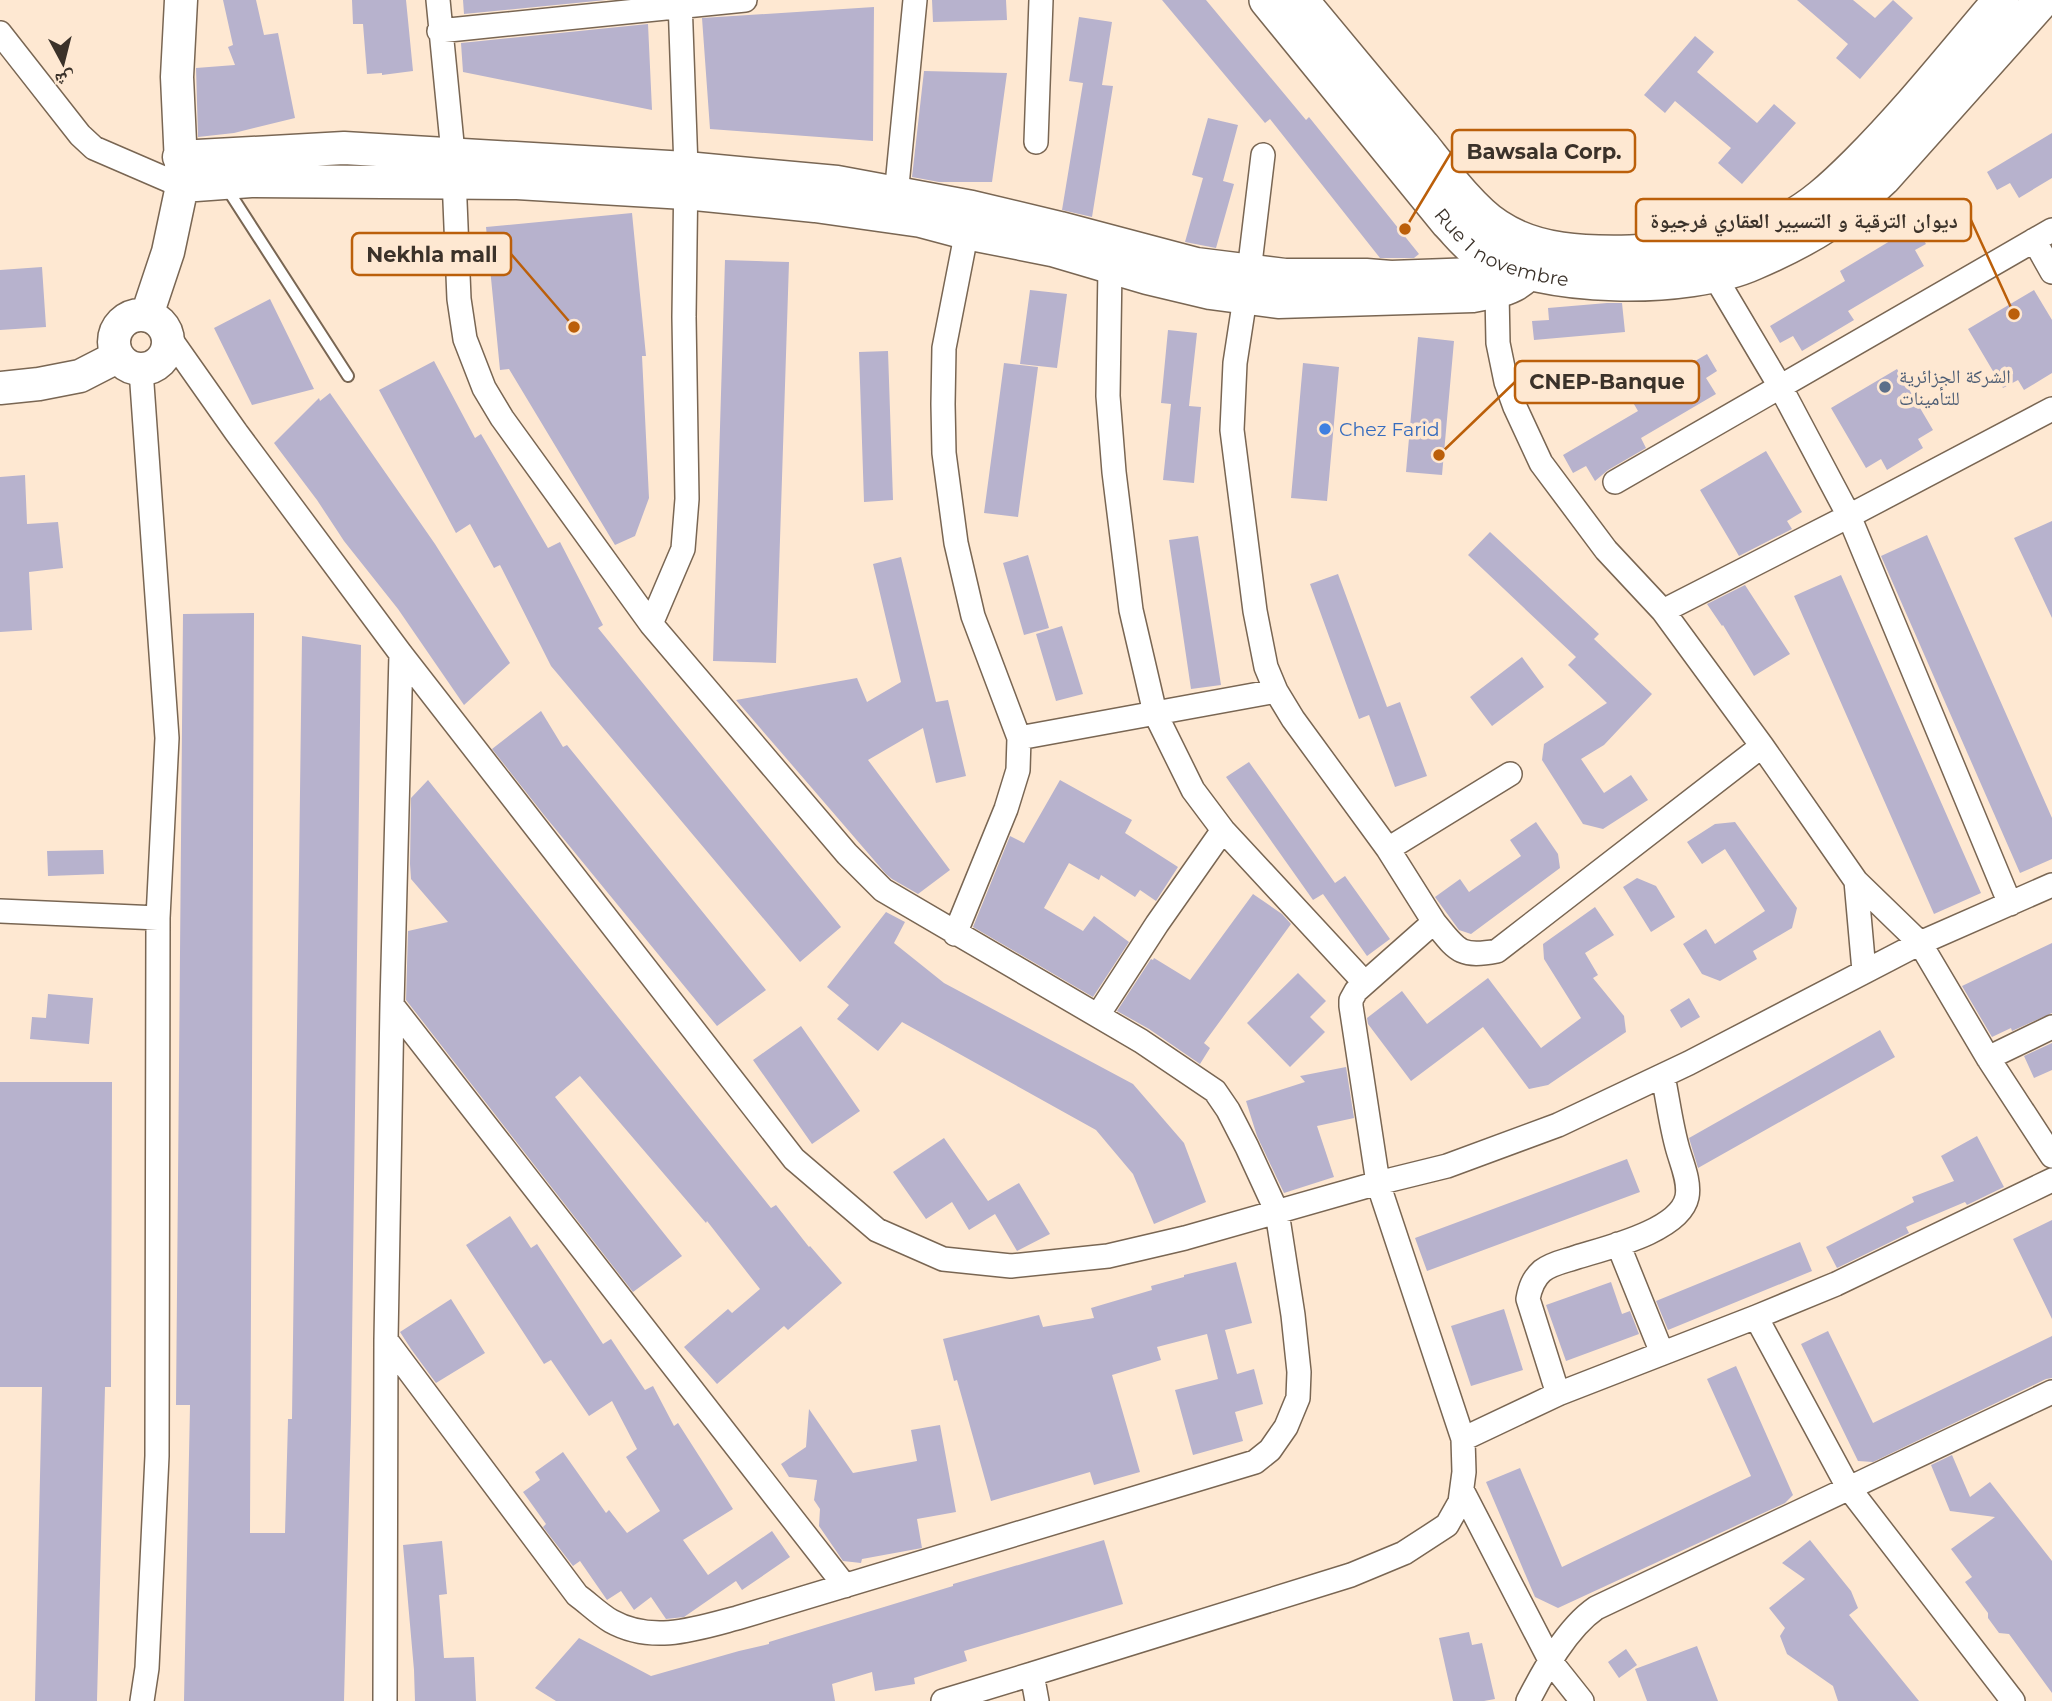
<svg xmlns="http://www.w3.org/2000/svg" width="2052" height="1701" font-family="Montserrat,'Noto Naskh Arabic',sans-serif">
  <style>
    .building { fill: #b7b2cd }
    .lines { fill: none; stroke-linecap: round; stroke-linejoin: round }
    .lane-casing { stroke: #796653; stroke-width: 14 }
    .street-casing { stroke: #796653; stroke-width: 26 }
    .secondary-casing { stroke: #796653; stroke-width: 35 }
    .primary-casing { stroke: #796653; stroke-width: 38 }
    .lane { stroke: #fff; stroke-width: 10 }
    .street { stroke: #fff; stroke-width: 23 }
    .secondary { stroke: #fff; stroke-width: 32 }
    .primary { stroke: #fff; stroke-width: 35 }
    .service-dot { fill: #5c6f8a; stroke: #fee8d2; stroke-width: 2.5 }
    .shop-dot { fill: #3f7fe0; stroke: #fee8d2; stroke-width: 2.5 }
    .labels { text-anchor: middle; stroke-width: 7; stroke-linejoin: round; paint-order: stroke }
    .street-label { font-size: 19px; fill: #3b322a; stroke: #fee8d2 }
    .service-label { font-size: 19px; fill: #4e5e75; stroke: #fee8d2; text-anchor: start }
    .shop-label { font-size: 19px; fill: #366cbe; stroke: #fee8d2; text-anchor: start }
    .leader { fill: none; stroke: #bb5f0a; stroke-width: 2.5 }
    .callout-dot { fill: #bb5f0a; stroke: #fee8d2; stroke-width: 2.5 }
    .callout { fill: #fee8d2; stroke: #bb5f0a; stroke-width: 2.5 }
    .callout-label { font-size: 21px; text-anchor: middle; font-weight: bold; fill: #3b322a }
  </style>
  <rect width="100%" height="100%" fill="#fee8d2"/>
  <path class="building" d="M223,0H256L264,35L278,33L295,118L234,133L198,137L196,68L235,65L228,47L233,45Z
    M352,0H406L413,71L382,75V73L367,74L363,24H353Z
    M463,0H606L464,14Z
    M932,0H1006L1007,20L933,22Z
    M1162,0H1206L1306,120L1309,117L1419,254L1414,258H1380L1270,119L1265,123Z
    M1797,0H1853L1875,18L1893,0L1913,18L1860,79L1836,58L1848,44Z
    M874,7L873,141L710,129L702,18Z
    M1079,17L1112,22L1102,85L1113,86L1092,217L1062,210L1083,83L1069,81Z
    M648,24L652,110L463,72L461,43Z
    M1695,36L1714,52L1697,72L1757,123L1774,104L1796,123L1742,184L1718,163L1731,148L1675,101L1665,113L1644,95Z
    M924,71L1007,73L992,182H939L912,177Z
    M1208,118L1238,125L1223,181L1234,184L1216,248L1185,242L1203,178L1192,175Z
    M2052,133V178L2019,198L2010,183L1997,190L1987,172Z
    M632,213L646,356H642L649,498L635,536L615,545L509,369L500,370L486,227Z
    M1915,226L1926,244L1915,250L1924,266L1848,311L1854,320L1802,351L1793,336L1780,343L1770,326L1845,281L1840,271Z
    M725,260L789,262L776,663L713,661Z
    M42,267L46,327L0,330V270Z
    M1030,290L1067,294L1057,368L1020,364Z
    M2034,290L2052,320V373L2024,390L2018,380L2003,388L1968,329Z
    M270,299L314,389L252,405L214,328Z
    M1607,303H1622L1625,332L1534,340L1532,321L1549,320L1548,308Z
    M1168,330L1197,333L1189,406L1201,407L1194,483L1163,480L1171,404L1161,403Z
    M1418,337L1454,341L1442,475L1406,472Z
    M888,351L893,500L864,502L859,352Z
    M1707,354L1717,371L1706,378L1716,394L1641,438L1646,448L1608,470L1595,481L1586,466L1573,473L1563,455L1638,411L1631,399Z
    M434,361L475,438L481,434L548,548L560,542L603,625L598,628L841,927L800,962L551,666L500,565L494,568L470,524L456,533L379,390Z
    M1004,363L1038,367L1018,517L984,513Z
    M1303,363L1339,367L1327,501L1291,498Z
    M1897,369L1933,430L1918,439L1923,448L1887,470L1881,459L1866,468L1831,408Z
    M330,393L435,544L510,663L464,705L398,609L344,541L317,500L274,443L319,398L320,401Z
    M1766,451L1802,512L1787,521L1792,529L1739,556L1700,490Z
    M25,475L27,524L58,522L63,568L29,572L32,630L0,632V477Z
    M2052,521V618L2014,538Z
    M1490,532L1599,634L1594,639L1652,694L1604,745L1581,759L1604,793L1631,775L1648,800L1603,829L1583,824L1542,760L1544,744L1607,703L1568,665L1576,657L1468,555Z
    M1927,535L2052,818V859L2020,873L1881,556Z
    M1198,536L1221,685L1191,689L1169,540Z
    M1028,555L1049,628L1024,635L1003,563Z
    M901,557L936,702L948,700L966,776L936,783L923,728L868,760L950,870L918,894L892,879L886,874L736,700L857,678L867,702L901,682L873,564Z
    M1338,574L1387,707L1400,702L1427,776L1395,787L1369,715L1359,719L1310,584Z
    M1841,575L1981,893L1934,914L1794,596Z
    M1745,585L1790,654L1754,676L1723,625L1722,626L1707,604Z
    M254,613L250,1533H285L288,1419H292L302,636L361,645L351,1420L344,1701H184L190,1405H176L183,614Z
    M1062,626L1083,694L1056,701L1036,634Z
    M1522,657L1544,687L1492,726L1470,697Z
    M541,711L563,747L567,745L766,990L717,1026L544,815L492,749Z
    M1249,762L1335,883L1345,876L1390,939L1367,956L1323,894L1313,900L1226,777Z
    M428,780L771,1208L776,1205L809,1247L810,1246L842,1283L788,1330L784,1326L717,1384L684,1347L728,1309L732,1313L760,1289L707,1221L706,1223L580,1076L555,1097L682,1256L633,1292L406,1000L408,931L448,922L411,879L410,864L411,798Z
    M1060,780L1132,820L1125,833L1178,867L1156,901L1140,890L1135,897L1101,875L1099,880L1069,863L1044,908L1083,931L1094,916L1129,942L1093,997L973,927L1010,836L1024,843Z
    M1536,822L1558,854L1560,868L1471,934L1459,930L1435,897L1460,879L1469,892L1521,856L1510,840Z
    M1735,822L1797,908L1792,928L1753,951L1757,959L1720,981L1702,974L1683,944L1706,929L1715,944L1765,911L1725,849L1702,864L1687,842L1715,824Z
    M103,850L104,874L48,876L47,851Z
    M1637,878L1656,886L1675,917L1651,932L1623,887Z
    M1253,894L1282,914L1291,924L1204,1043L1210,1048L1200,1064L1149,1029L1117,1011L1151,959L1153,960L1154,958L1190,980Z
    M1595,907L1614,935L1585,953L1598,975L1593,978L1624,1016L1626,1032L1548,1085L1529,1089L1483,1027L1411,1081L1368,1024L1367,1018L1402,991L1427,1024L1488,978L1541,1048L1581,1018L1544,959L1543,944Z
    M886,912L905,922L894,943L944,983L1133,1084L1184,1143L1206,1202L1154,1224L1133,1174L1096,1130L902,1022L878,1051L837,1019L849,1005L827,987Z
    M2052,943V1013L2012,1031L2011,1028L1992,1037L1962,986Z
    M1298,973L1326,1001L1310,1017L1325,1032L1290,1067L1247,1023Z
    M48,994L93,998L89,1044L30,1039L32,1017L46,1018Z
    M1689,998L1700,1017L1681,1028L1670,1010Z
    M801,1026L860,1111L812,1144L753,1060Z
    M1880,1030L1895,1057L1698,1168L1689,1138Z
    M2052,1043V1070L2034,1078L2024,1056Z
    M1346,1067L1354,1118L1317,1126L1334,1177L1284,1193L1257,1136L1246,1101L1305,1082L1300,1076Z
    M0,1082H112L111,1387H105L97,1701H35L42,1387H0Z
    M1977,1136L2004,1187L1967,1205L1965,1202L1906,1227L1909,1233L1837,1268L1826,1247L1914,1202L1912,1197L1954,1181L1941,1156Z
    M944,1138L988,1201L1019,1183L1050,1234L1017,1251L995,1214L969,1230L952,1202L926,1219L893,1172Z
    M1627,1159L1640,1192L1427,1271L1415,1238Z
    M510,1216L531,1248L537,1244L603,1344L611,1339L645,1390L653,1386L674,1426L678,1423L733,1509L683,1540L708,1575L772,1531L790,1557L742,1590L736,1581L684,1617L666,1619L651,1597L634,1610L621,1591L607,1600L580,1561L573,1566L543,1527L546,1524L523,1492L540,1480L535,1472L563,1452L606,1513L609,1510L627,1533L660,1511L626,1457L637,1449L612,1401L589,1416L551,1360L544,1364L466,1245Z
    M2052,1220V1319L2013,1239Z
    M1800,1242L1812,1271L1668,1330L1656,1301Z
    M1236,1262L1252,1323L1225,1330L1237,1374L1254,1369L1263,1404L1235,1412L1243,1441L1193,1455L1175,1390L1218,1379L1207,1334L1157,1347L1161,1360L1112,1375L1140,1472L1094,1485L1090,1472L991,1501L957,1380L954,1381L943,1339L1039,1315L1043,1327L1094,1318L1091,1308L1152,1290L1151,1286L1184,1277V1275Z
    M1611,1282L1622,1314L1630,1311L1639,1334L1566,1361L1546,1305Z
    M451,1299L485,1353L436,1383L411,1349L400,1332Z
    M1504,1309L1523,1370L1471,1386L1451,1326Z
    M1828,1331L1873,1423L2052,1336V1378L2046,1379L1873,1462L1858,1461L1801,1344Z
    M1736,1366L1793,1495L1785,1503L1558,1608L1535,1597L1486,1482L1520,1468L1562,1567L1751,1476L1707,1379Z
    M809,1409L853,1473L917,1461L911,1430L940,1425L956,1512L917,1519L922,1548L862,1559L861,1563L843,1561L819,1526L820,1509L814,1500L817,1480L789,1477L781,1464L806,1447Z
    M1952,1455L1970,1497L1990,1482L2052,1561V1693L2009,1634L1999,1633L1988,1618V1613L1965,1582L1972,1577L1951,1549L1995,1517L1950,1511L1931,1465Z
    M1104,1540L1123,1604L964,1651L967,1661L914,1678L915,1684L875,1691L872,1672L832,1684L835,1701H556L535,1688L579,1638L651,1676L739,1651L769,1644V1642L953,1586V1584Z
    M1810,1540L1851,1591L1858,1608L1849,1615L1919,1701H1838L1833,1686L1787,1654L1780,1636L1785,1628L1769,1608L1805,1579L1782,1563Z
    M442,1541L447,1594L439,1595L444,1658L474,1657L476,1701H415L414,1670L403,1545Z
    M1469,1632L1472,1645L1482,1643L1495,1699L1484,1701H1453L1439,1638Z
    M1697,1646L1718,1701H1647L1635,1669Z
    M1626,1649L1637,1665L1619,1678L1608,1662Z"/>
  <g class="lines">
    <g class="lane-casing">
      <path id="lane" d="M226,187L348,376"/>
    </g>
    <g class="street-casing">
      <path id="street" d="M439,31L745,0
        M0,33L80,135L94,148L182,186
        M1036,142L1041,0
        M1263,155L1249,272L1235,363L1232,430L1255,611L1266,667L1276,691L1293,719L1388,849L1434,922
        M895,206L915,0
        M2034,240L2052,272
        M1708,265L1781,388L1849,516L2010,904
        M1110,267L1108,396L1114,472L1131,610L1155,713L1193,790L1223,830L1364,982
        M1494,278L1497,292L1498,343L1506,382L1515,407L1541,463L1606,550L1663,611L1762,746L1856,881L1920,943L1988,1058L2052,1156
        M167,334L236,432L401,654L794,1159L877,1230L943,1259L1011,1266L1108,1256L1185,1238L1378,1183L1447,1166L1558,1125L1689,1063L1920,943L2052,885
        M141,370L167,738L158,918L157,1456L147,1668L142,1701
        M1615,482L2052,230
        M1663,611L1849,516L2052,409
        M651,624L683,549L687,499L684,317L686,168L680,0
        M1019,738L1276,691
        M1388,849L1510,774
        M1856,881L1864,971
        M0,911L158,918
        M955,934L1006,809L1018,770L1019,738L973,616L956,543L944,453L943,404L944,348L969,220
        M392,1005L845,1586
        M1098,1015L1157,924L1223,830
        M1988,1058L2052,1027
        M1618,1244L1662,1353
        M1756,1317L1848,1487L2013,1701
        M386,1340L577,1595C588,1603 599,1614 611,1621C652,1644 696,1629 737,1618L1255,1462L1270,1450L1286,1427L1298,1398L1299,1372L1293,1315L1277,1212L1247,1147L1228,1110L1215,1091L1141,1041L883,890L847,854L651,624L502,418L484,388L465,339L459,299L453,153L438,0
        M1558,1394L1528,1299C1530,1288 1533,1279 1542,1271C1552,1263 1566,1261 1577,1257C1606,1248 1680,1231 1687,1197C1690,1182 1682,1164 1678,1150C1671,1126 1668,1100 1663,1076
        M1463,1439L1558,1394L1756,1317L1836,1284L2052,1180
        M1462,1490L1551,1662L1582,1701
        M385,1701L386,1340L392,1005L401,654
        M943,1701L1032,1674
        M1037,1701L1032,1674L1351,1575L1404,1553L1447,1525L1460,1502L1464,1472L1463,1439L1378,1183L1351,1006V1000L1356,991L1434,922C1457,950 1459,958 1497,951L1762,746
        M1528,1701C1544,1670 1567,1628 1596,1608L2052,1392"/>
    </g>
    <g class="secondary-casing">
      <path id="secondary" d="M179,157L344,148L686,168L837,182L972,207L1060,228L1196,264L1285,275H1366L1391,277L1475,274L1493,269L1501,263L1507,255
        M182,186L251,181L517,183L685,193L815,206L921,221L966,233L1052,250L1147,278L1210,293L1278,302L1473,296C1509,290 1522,287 1543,256
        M114 342a27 27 0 1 1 54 0a27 27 0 1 1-54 0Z
        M147,315L168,252L182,186L177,77L181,0
        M0,388L39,384L80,376L117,357"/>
    </g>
    <g class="primary-casing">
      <g id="primary">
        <path id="s1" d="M1267,0L1448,222C1457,231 1467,244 1478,252C1540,291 1688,292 1754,262C1789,247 1826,228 1856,203C1865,196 1874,186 1883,178L2042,0"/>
        <path d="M1300,0C1341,49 1381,98 1422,146C1442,171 1471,210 1497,227C1536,253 1585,254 1630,253C1677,251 1736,244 1779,224C1810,210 1835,186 1858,163C1909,112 1954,55 2001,0"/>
      </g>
    </g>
    <use href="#lane" class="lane"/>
    <use href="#street" class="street"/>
    <use href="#secondary" class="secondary"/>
    <use href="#primary" class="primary"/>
  </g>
  <circle class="service-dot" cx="1885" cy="387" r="7"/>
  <circle class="shop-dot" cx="1325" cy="429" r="7"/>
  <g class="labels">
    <g class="street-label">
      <text dy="7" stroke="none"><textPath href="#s1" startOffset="348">Rue 1 novembre</textPath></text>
    </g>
    <g class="service-label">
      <text x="1899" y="383">الشركة الجزائرية<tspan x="1899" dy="22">للتأمينات</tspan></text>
    </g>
    <g class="shop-label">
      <text x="1339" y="436">Chez Farid</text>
    </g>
  </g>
  <path class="leader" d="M1405 229L1452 151M2014 314L1971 220M574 327L511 254M1439 455L1515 382"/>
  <g class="callout-dot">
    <circle cx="1405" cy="229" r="7"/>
    <circle cx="2014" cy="314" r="7"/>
    <circle cx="574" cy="327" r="7"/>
    <circle cx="1439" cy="455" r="7"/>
  </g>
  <g class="callout">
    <rect x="1452" y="130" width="183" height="42" rx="7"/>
    <rect x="1636" y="199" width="335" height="42" rx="7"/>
    <rect x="352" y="233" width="159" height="42" rx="7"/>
    <rect x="1515" y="361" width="184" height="42" rx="7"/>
  </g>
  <g class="callout-label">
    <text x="1544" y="159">Bawsala Corp.</text>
    <text x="1804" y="228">ديوان الترقية و التسيير العقاري فرجيوة</text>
    <text x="432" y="262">Nekhla mall</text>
    <text x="1607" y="389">CNEP-Banque</text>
  </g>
  <g transform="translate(63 63) rotate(173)" stroke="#fee8d2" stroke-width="5" paint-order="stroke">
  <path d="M0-5L12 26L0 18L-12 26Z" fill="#3b322a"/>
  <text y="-10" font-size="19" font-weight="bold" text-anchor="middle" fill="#3b322a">ش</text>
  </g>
</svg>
